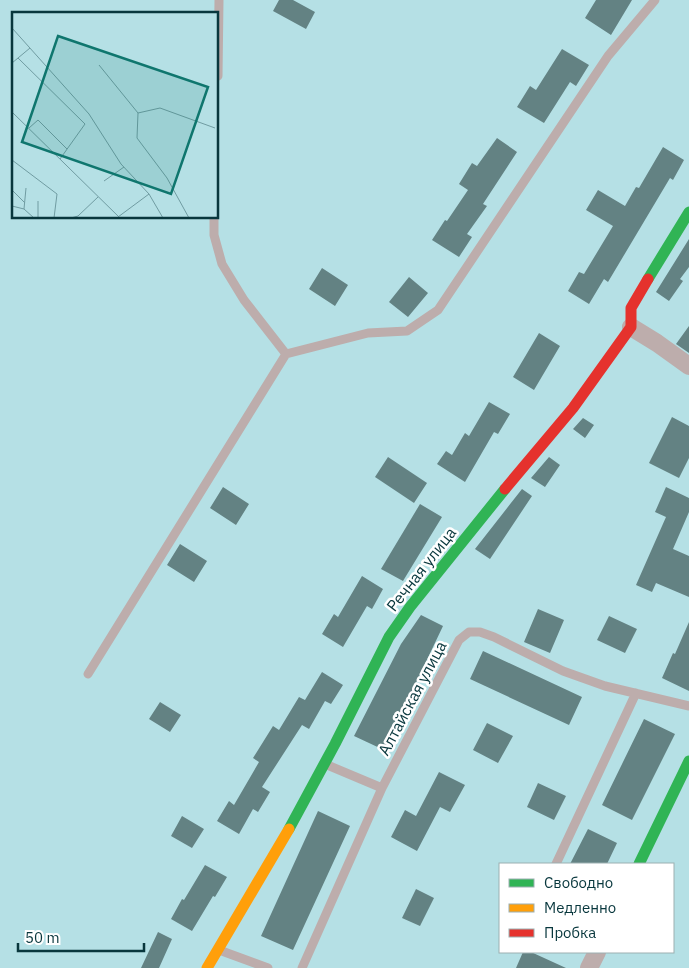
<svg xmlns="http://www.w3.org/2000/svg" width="689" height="968" font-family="'IBM Plex Sans',sans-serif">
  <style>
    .building { fill: #638283 }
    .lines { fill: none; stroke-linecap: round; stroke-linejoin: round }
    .lane { stroke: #bdadac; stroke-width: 9 }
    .street { stroke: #bdadac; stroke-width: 18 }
    .fast { stroke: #30b455; stroke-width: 11 }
    .slow { stroke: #ff9f0a; stroke-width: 11 }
    .jam { stroke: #e5322d; stroke-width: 11 }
    .labels { text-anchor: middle; stroke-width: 5; stroke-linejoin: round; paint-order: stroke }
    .street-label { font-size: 16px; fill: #08373d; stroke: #fff }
    .inset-road { fill: none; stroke: #709ca2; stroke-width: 1 }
    .view { fill: #0f766e; fill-opacity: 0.15; stroke: #0f766e; stroke-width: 2.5 }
    .inset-edge { fill: none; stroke: #08373d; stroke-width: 2.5 }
  </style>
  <rect width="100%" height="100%" fill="#b5e0e5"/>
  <path class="building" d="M279,0H293L315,12L306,29L273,11Z
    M596,0H632L611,35L585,18Z
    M562,49L589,65L576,86L570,82L544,123L517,107L530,86L536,90Z
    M497,138L517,152L483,204L487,206L467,234L472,237L459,257L432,240L445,220L447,221L468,190L459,184L472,163L477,166Z
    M663,147L684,160L673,180L670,178L608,282L604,279L589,304L568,291L579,272L584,274L613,226L586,210L598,190L625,206L636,187L639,188Z
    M689,239V267L680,279L683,281L669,301L656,292Z
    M322,268L348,285L335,306L309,289Z
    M409,277L428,293L408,317L389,302Z
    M689,326V353L676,344Z
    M539,333L560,346L534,390L513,377Z
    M489,402L510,414L498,434L494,432L465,482L437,464L446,451L452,455L465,433L469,436Z
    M672,417L689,426V458L679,478L649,463Z
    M583,418L594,425L585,438L573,429Z
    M388,457L427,483L414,503L375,477Z
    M549,457L560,465L545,487L531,478Z
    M223,487L249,504L236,525L210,508Z
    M666,487L689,498V512L673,549L689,556V597L656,583L652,592L636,585L666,517L655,512Z
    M522,489L532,496L490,559L475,549Z
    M420,504L442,517L403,581L381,569Z
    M180,544L207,561L194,582L167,565Z
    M362,576L383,589L372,609L367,606L343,647L322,634L334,614L338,617Z
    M538,609L564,620L550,653L524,642Z
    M421,615L443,626L384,750L354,736L401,644Z
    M609,616L637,629L625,653L597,640Z
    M689,622V691L662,678L673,653L675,654Z
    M483,651L582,697L569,725L470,679Z
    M322,672L343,685L331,704L325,701L309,729L302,725L262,787L270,792L258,812L253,809L239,834L217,821L229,801L234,805L259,762L253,758L273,726L279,730L299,697L305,700Z
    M160,702L181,715L170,732L149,719Z
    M644,719L675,734L632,820L602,805Z
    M487,723L513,736L498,763L473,750Z
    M439,772L465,785L450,812L440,807L417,851L391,837L405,810L416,816Z
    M538,783L566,796L554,820L527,807Z
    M318,811L350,826L293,950L261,936Z
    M182,816L204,829L192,848L171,836Z
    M588,829L617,843L607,864H570Z
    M205,865L227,877L215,897L213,896L192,931L171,919L182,899L184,900Z
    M416,889L434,898L420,926L402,918Z
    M158,932L172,939L159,968H141Z
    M523,952H531L566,968H516Z"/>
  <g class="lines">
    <path class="lane" d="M218,76L219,0
      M214,218V235L222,264L244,300L286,354
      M88,674L286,354L368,333L407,331L438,310L608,56L655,0
      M325,764L382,788
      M556,864L636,693
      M219,950L268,968
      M302,968L382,788L459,640L469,632H480L494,637L563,671L605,686L689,706"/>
    <path class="street" d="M631,327L657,343L689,366
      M589,968L597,952"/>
    <path class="fast" d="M648,279L689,212
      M289,829L335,744L389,637L410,607L505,489
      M639,864L689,761"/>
    <path class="slow" d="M207,968L289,829"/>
    <path class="jam" d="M505,489L573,408L631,327V308L648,279"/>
  </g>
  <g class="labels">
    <g class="street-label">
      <text transform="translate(421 569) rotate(-52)" y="6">Речная улица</text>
      <text transform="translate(412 698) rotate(-62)" y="6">Алтайская улица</text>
    </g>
  </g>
  <g transform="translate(12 12)">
    <rect width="206" height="206" fill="#b5e0e5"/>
    <path class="inset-road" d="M0,16L77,102L109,152L137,182L151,206M6,46L73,112L48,147M0,51L18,36M87,53L126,101L125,126L155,166L177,206M0,100L108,206M126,101L148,96L203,116M17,116L26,108L55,137M0,148L45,182L42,206M92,169L112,155M0,178L13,191M0,194L12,197L22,206M12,197L14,176M106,205L137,182M26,206V189M59,206L66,204L86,185"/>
    <path class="view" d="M46,24L196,75L159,182L10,130Z"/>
    <rect width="206" height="206" class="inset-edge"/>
  </g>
  <rect x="499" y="863" width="175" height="90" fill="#ffffff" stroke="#9cafb1"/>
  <rect x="509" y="879" width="25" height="8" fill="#30b455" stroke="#9cafb1"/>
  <text x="544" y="888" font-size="15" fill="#08373d">Свободно</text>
  <rect x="509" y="904" width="25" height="8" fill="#ff9f0a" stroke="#9cafb1"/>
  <text x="544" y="913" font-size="15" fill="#08373d">Медленно</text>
  <rect x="509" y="929" width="25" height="8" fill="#e5322d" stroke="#9cafb1"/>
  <text x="544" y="938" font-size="15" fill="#08373d">Пробка</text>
  <path d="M18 943v8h126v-8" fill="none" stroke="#08373d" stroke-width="2.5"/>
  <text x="25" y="943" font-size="15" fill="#08373d" stroke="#ffffff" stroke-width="4" paint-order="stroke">50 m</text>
</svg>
